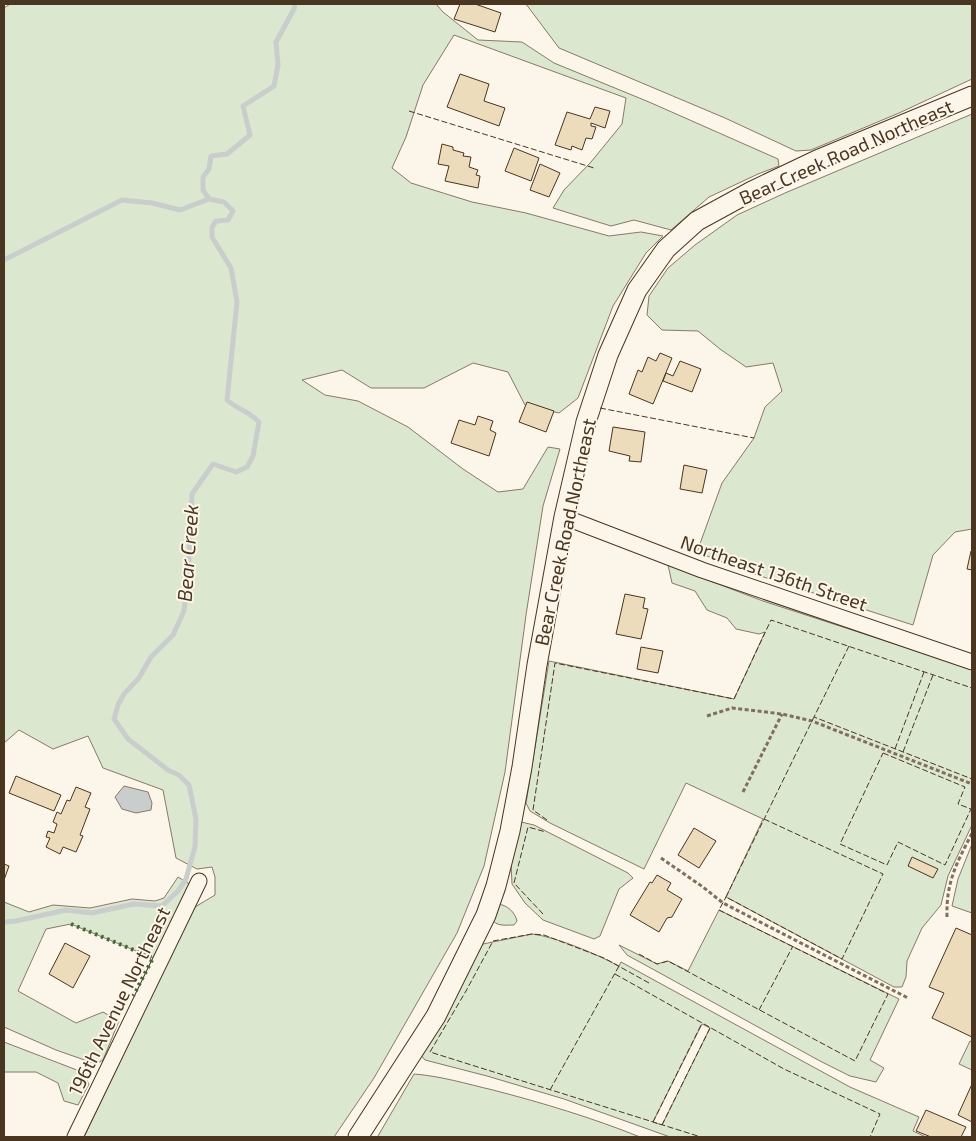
<svg xmlns="http://www.w3.org/2000/svg" width="976" height="1141" font-family="'Exo 2',sans-serif">
  <style>
    .green { fill: #dce7d0; stroke: #887966; fill-rule: evenodd }
    .water { fill: #c9cecd; stroke: #887966 }
    .lines { fill: none; stroke-linecap: round; stroke-linejoin: round }
    .stream { stroke: #c9cecd; stroke-width: 5 }
    .building { fill: #ecdcbc; stroke: #4a3520 }
    .minor-casing { stroke: #4a3520; stroke-width: 17 }
    .tertiary-casing { stroke: #4a3520; stroke-width: 21 }
    .path { stroke: #7f6f5c; stroke-width: 3; stroke-dasharray: 4 2.5; stroke-linecap: butt }
    .minor { stroke: #fbf6e9; stroke-width: 15 }
    .tertiary { stroke: #fbf6e9; stroke-width: 19 }
    .hedge { stroke: #436837; stroke-width: 4; stroke-dasharray: 2.5 4; stroke-linecap: butt }
    .fence { stroke: #4a3520; stroke-width: 1; stroke-dasharray: 6 2.5; stroke-linecap: butt }
    .labels { text-anchor: middle; stroke-width: 4; stroke-linejoin: round; paint-order: stroke }
    .street-label { font-size: 19px; fill: #4a3520; stroke: #fbf6e9 }
    .water-label { font-size: 20px; font-style: italic; fill: #4a3520; stroke: #fbf6e9 }
  </style>
  <rect width="100%" height="100%" fill="#fbf6e9"/>
  <path class="green" d="M10,4H436L443,12L478,40L522,42L554,63L649,102L778,159L779,166L758,174L709,197L671,230L634,220L611,226L553,208L564,190L591,162L622,124L626,98L454,35L423,85L406,137L392,168L411,183L472,202L526,213L609,236L641,232L663,236L646,253L613,306L578,398L559,413L525,405L508,372L473,363L424,388H371L342,370L302,380L325,395L358,401L408,427L463,469L498,492L523,489L548,447L560,449L543,506L526,615L505,772L484,866L457,933L374,1078L334,1137H84L189,918L195,907L215,895V877L212,867L197,869L176,858L163,790L103,768L88,736L53,749L19,730L4,743V8Z
    M526,4H972V79L899,113L811,150L796,151L725,118L559,48Z
    M972,114V529L955,532L933,555L913,625L748,572L697,552L722,483L754,438L765,407L782,391L773,363L746,367L720,349L698,331L662,330L647,315L649,296L668,268L695,245L737,215L785,193Z
    M668,565L763,601L972,669V825L948,876L941,905L922,928L907,961L906,977L902,987H894L726,897L763,819L686,783L644,869L550,823L530,811L526,803L549,661L734,699L765,632L759,634L736,629L727,618L707,610L695,591L672,583Z
    M521,822L534,825L628,873L633,878L619,889L600,936L594,939L543,920L525,903L512,884L511,864Z
    M972,844V913L952,906L958,879Z
    M178,877L191,885L153,958L71,924L46,929L18,991L76,1023L103,1012L119,1021L103,1060L96,1064L56,1050L4,1027V902L29,912L53,905L90,908L132,899L155,901L164,898Z
    M498,904C507,905 515,912 517,921L514,925C505,925 496,927 491,918Z
    M719,910L899,999L870,1060L884,1068L876,1082L850,1076L820,1061L627,955L619,945L657,964L668,961L688,971Z
    M532,934C557,937 596,954 619,966L621,962L850,1087L919,1117L913,1131L926,1137H670L564,1099L487,1076L425,1060L420,1054L483,944ZM702,1024L710,1028L662,1125L653,1122Z
    M970,1041L972,1042V1070L959,1064Z
    M4,1042L82,1072L89,1084L78,1105L64,1101L58,1083L36,1072H4Z
    M414,1074C441,1076 467,1084 493,1090C543,1103 593,1118 640,1137H380L378,1136Z"/>
  <path class="water" d="M124,786L148,792L152,803L151,810L136,813L122,809L115,797Z"/>
  <g class="lines">
    <path class="stream" d="M4,260L122,200L152,203L180,210L209,199
      M4,922L16,921L66,910L92,913L134,904L162,906L178,891L186,879L195,847L196,819L189,785L179,775L168,770L128,739L114,719L118,705L124,694L139,678L151,657L173,635L184,611L188,578L192,494L213,464L236,472L247,467L253,456L259,422C250,412 237,409 227,400L237,302L231,268L212,237V227L216,221L228,220L233,211L224,202L209,199L203,190V177L209,169L211,156L227,154L250,135L243,106L274,86L278,65L276,42L294,9L295,4"/>
  </g>
  <path class="building" d="M460,4H475L501,13L495,32L454,19Z
    M460,74L489,84L484,101L505,108L499,126L447,107Z
    M595,107L610,111L605,128L591,123V126L596,127L592,139L586,138L582,150L572,146L571,150L555,145L567,112L590,119Z
    M442,144L453,147V150L464,153L463,156L471,157L469,167L478,170L476,175L480,176L478,188L445,181L449,166L438,164Z
    M514,148L539,158L531,181L505,171Z
    M540,164L560,173L549,197L530,190Z
    M660,353L672,358L653,404L629,394L638,370L642,372L648,357L656,361Z
    M680,361L701,369L692,392L663,381L666,373L673,376Z
    M527,402L554,411L546,432L519,422Z
    M478,416L493,421L490,430L496,433L489,456L451,443L459,420L475,425Z
    M613,427L645,432L641,462L629,461L630,456L609,451Z
    M684,465L707,470L702,493L680,489Z
    M971,551H972V570L967,569Z
    M625,594L645,598L643,608L648,609L641,639L616,634Z
    M641,647L663,651L658,673L637,669Z
    M16,776L61,795L54,811L9,793Z
    M76,787L91,793L85,807L90,809L80,835L83,836L76,852L63,847L60,854L46,847L50,838L46,837L48,831L54,833L57,824L53,822L57,812L61,814L67,800L70,801Z
    M694,828L716,841L699,868L678,855Z
    M912,857L938,869L933,878L908,866Z
    M4,864L9,866L4,880Z
    M657,875L671,883L667,890L682,899L672,917L667,918L659,932L630,915L650,882L652,883Z
    M956,928L972,935V1037L932,1018L944,993L929,987Z
    M65,943L90,956L73,988L49,974Z
    M972,1084V1122L958,1115Z
    M926,1110L966,1127L961,1137H931L916,1131Z"/>
  <g class="lines">
    <g class="minor-casing">
      <path id="minor" d="M564,517L702,570L972,662
        M75,1137L199,881"/>
    </g>
    <g class="tertiary-casing">
      <path id="tertiary" d="M358,1137L436,1016L486,915L496,886L510,831L522,767L537,665L564,517L586,422L608,355L637,290L666,249L697,221L752,191L817,160L972,96"/>
    </g>
    <path class="path" d="M707,716L732,708L782,714L812,721L972,784
      M743,792L782,714
      M661,858L703,887L723,903L908,998
      M947,917C946,881 957,863 972,833"/>
    <use href="#minor" class="minor"/>
    <use href="#tertiary" class="tertiary"/>
    <path class="hedge" d="M71,924L153,958L133,996"/>
    <path class="fence" d="M409,111L594,168
      M600,408L754,438
      M849,646L814,717L972,779
      M895,749L924,672
      M903,752L933,675
      M883,753L965,787L958,804L971,809L945,865L898,842L887,865L840,844Z
      M764,819L883,874L842,959L726,897L812,721L814,717
      M547,820L533,810L555,663L734,699L771,620L972,688
      M543,914L514,883L528,827L546,832
      M639,954L657,964L668,961L855,1061L888,994L719,910L726,897
      M615,974L784,1069L880,1114L870,1137
      M649,983L604,958L544,935L532,934L493,941L466,991L430,1052L701,1137
      M759,1010L793,946
      M550,1090L619,966
      M653,1122L702,1023
      M662,1125L710,1028"/>
  </g>
  <g class="labels">
    <g class="street-label">
      <text transform="translate(846 152) rotate(-24)" y="7">Bear Creek Road Northeast</text>
      <text transform="translate(565 532) rotate(-78)" y="7">Bear Creek Road Northeast</text>
      <text transform="translate(774 573) rotate(19)" y="7">Northeast 136th Street</text>
      <text transform="translate(119 1001) rotate(-64)" y="7">196th Avenue Northeast</text>
    </g>
    <g class="water-label">
      <text transform="translate(188 553) rotate(-86)" y="7">Bear Creek</text>
    </g>
  </g>
  <rect width="976" height="1141" fill="none" stroke="#4a3520" stroke-width="10"/>
</svg>
